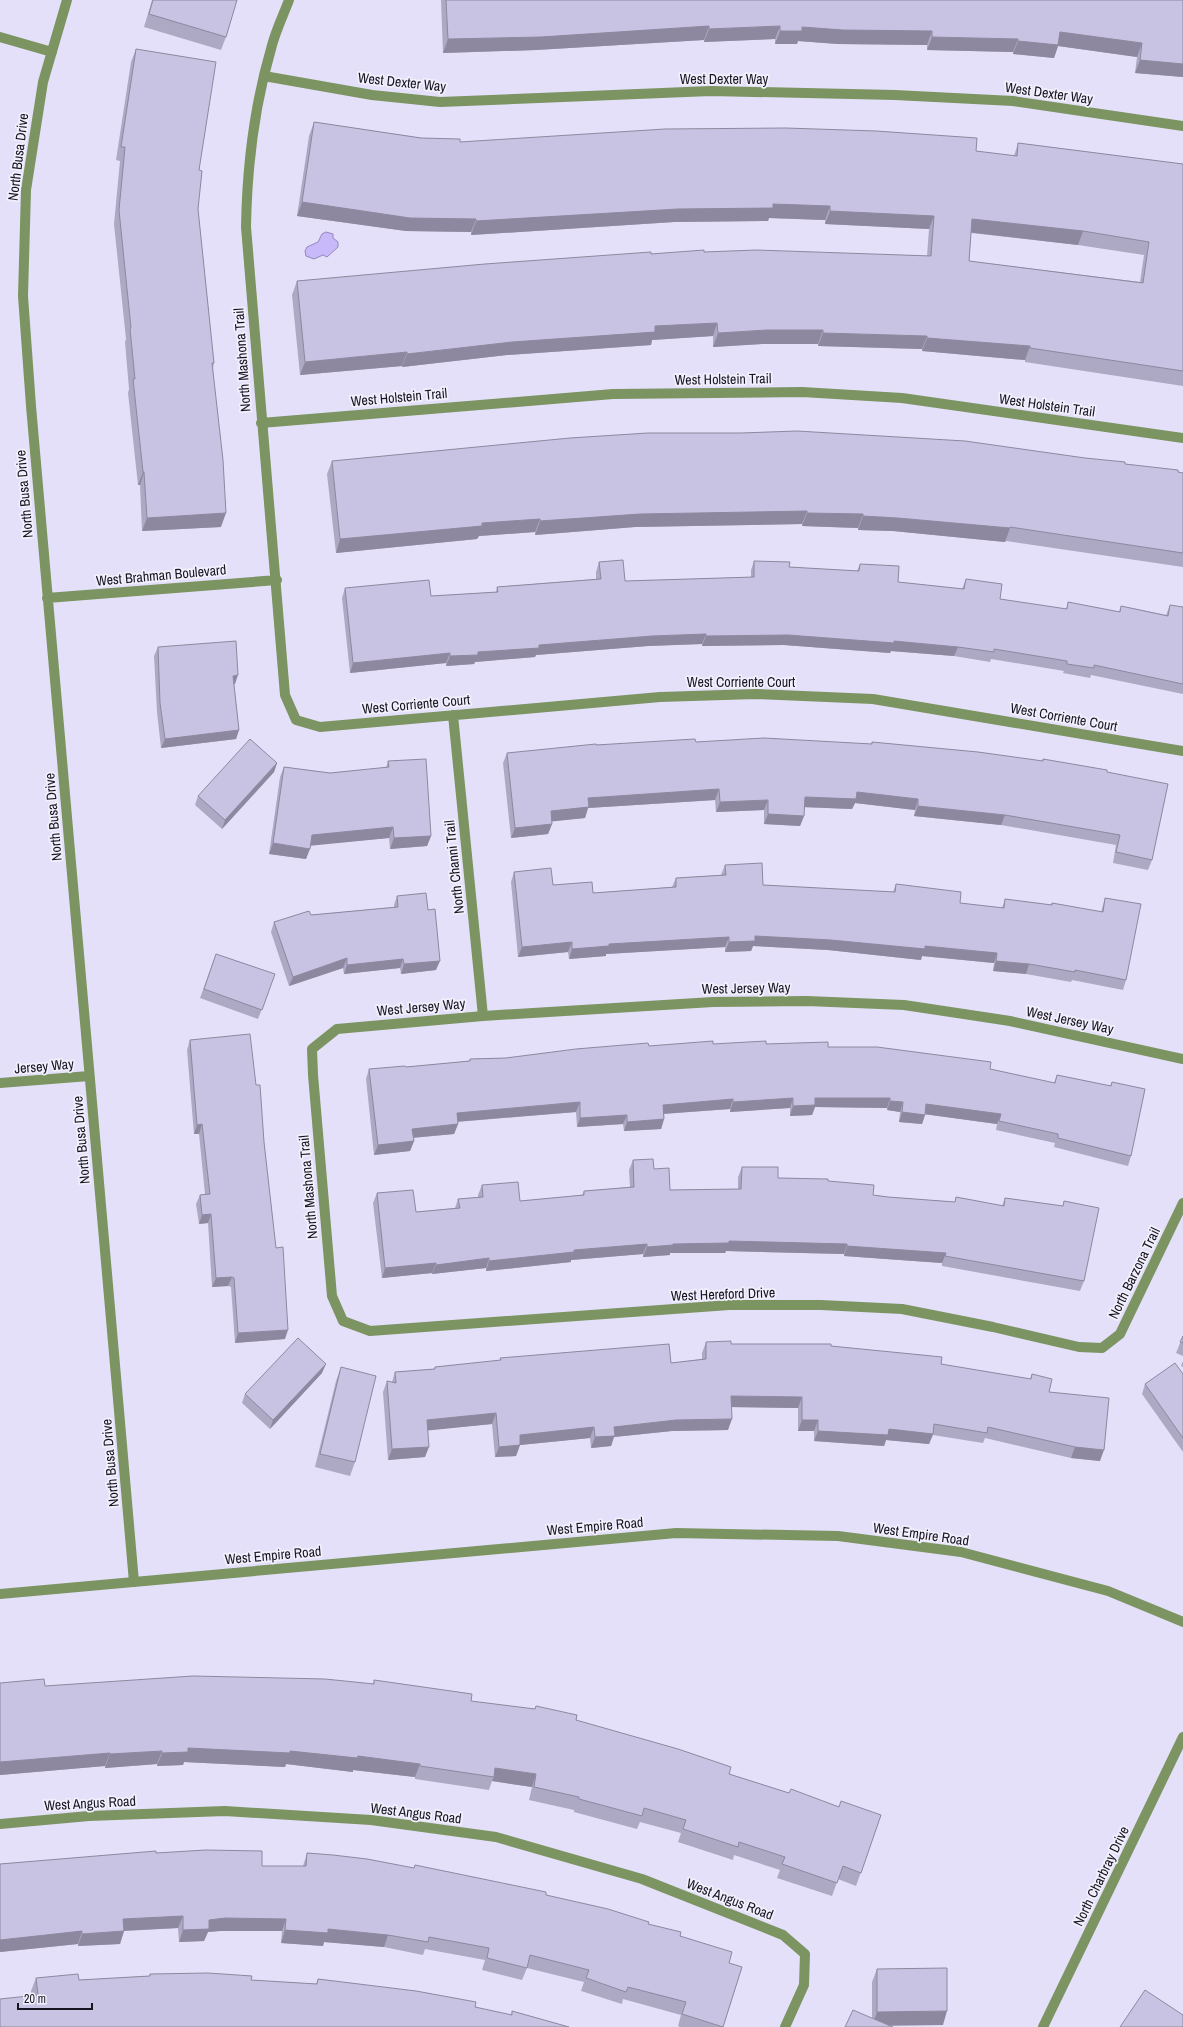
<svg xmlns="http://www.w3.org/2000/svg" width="1183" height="2027" font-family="'Archivo Narrow',sans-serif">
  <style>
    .water { fill: #c8bafa; stroke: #9388b9 }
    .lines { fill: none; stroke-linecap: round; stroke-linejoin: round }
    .minor { stroke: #7b9461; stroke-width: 10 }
    .tertiary { stroke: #7b9461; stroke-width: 10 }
    .wall { fill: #ada8c3; fill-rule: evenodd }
    .shaded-wall { fill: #8d889f }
    .building { fill: #c9c3e3; stroke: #8d889f; fill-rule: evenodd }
    .labels { text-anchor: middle; stroke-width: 3.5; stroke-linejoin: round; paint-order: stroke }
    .street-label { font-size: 14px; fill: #171520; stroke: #f2f0fd }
  </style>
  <rect width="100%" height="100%" fill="#e5e0fa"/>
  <path class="water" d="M326,232L333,234V238L338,242V247L327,257L323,255L314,259L306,256L305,251L307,247L318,242L322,234Z"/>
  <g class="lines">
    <path class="minor" d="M67,0L43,82L26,190L23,296L31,406L134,1582
      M289,0C283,16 275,32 271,49C254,107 247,167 246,227L285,695L296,720L320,727L660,697L756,694L873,699L1183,751
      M0,37L52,52
      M264,76L372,95L440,102L711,91L895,95L1013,101L1183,126
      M261,423L613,394L802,392L902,398L1183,438
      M47,598L277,580
      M453,715L483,1016
      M1183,1059L1010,1021L904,1005L807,1001L713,1002L483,1016L337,1029L312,1049L313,1075L332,1296L343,1321L370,1331L729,1305H821L902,1309L993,1327L1079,1347L1102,1348L1120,1334L1183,1203
      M0,1083L89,1076
      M0,1824L89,1816L225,1811L371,1820L496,1837L642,1879L783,1935L805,1954L804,1985L785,2027
      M1043,2027L1183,1737"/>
    <path class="tertiary" d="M0,1594L676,1533L838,1536L961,1552L1108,1591L1183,1622"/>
  </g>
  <path class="wall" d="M152,0H237L226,37L221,50L144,27Z
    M441,0H1183V77L1135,73L1137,57L1058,46L1054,58L1013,54V52L927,50V45L838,44L798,41L797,44H775V39L704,42V40L536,50L443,53Z
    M136,49L199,170L198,209L214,363L213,368L221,527L142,531L140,485H138L128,393L129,389L125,342L126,339L114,224L120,161L116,160L131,62Z
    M314,122L421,138L460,142L976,151L1014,156L1018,143L1183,164V386L1025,362V360L922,351V349L818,346V344H762L713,347V336L652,340L651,345L507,355L402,367V366L300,375L292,295L297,281L651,254L704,252L927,256L929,229L825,224V220L769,218L768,221L674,222L471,235V232L406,231L297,216L309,136ZM971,233L1078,245L1144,255L1140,282L969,261Z
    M332,461L1125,464L1183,473V567L1006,541L1005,542L893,531L858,530V528L802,526V524L635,527L535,535V532L479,536L477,539L336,553L327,474Z
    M754,561L789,567L857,571L860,564L898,582L962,589L966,579L1000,599L1066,609L1068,602L1119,612L1121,606L1166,615L1170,605L1183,607V694L1091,675L1090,678L1063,673L1064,671L991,659L990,662L954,656L891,651L890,653L784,645L702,646V644L648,646L536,655L535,657L475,662L474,664L446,666V663L350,673L342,598L345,588L431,596L496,592L497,587L596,579V572L599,562L625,581L751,577V570Z
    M158,647L235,684H234L239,730L236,739L161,748L157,712L154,656Z
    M696,742L871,744L872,742L1042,761L1043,759L1107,772L1152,860L1148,870L1113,863L1116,845L1001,825L914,816L915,810L855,803L852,809L804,807V816L800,826L764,824V810L716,812L715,800L588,808L585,818L552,821V824L548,834L511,838L503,763L507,753L596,745Z
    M388,761L431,836L427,846L390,849L389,838L310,845L306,859L269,854L280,777L284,767L330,773L386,768Z
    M277,763L274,772L222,829L195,805L198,796Z
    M725,865L763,885L893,892L896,884L960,903L1002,908L1005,899L1051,905L1052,903L1101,912L1105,898L1126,980L1123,990L1072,980L1071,982L1026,974L993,971L994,963L922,956L921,960L828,950L753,946L751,951L725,952V947L606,954V956L569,959L568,952L518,957L511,882L514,872L553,885L593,893L672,887L676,878L721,875Z
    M397,896L428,910L436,970L401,974L400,968L344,974L343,968L289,986L271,932L274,922L311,915L394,907V905Z
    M216,954L275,974L258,1019L200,998Z
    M190,1040L256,1085L264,1142L285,1339L235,1343L231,1287L228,1286L212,1287L208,1223L199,1224L196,1204L200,1195L205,1194L199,1134H194L187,1050Z
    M766,1044L828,1047L990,1069L1054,1083L1057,1075L1110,1086L1112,1082L1131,1156L1128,1166L1054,1147L1055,1143L996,1130L997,1124L925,1114L922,1124L899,1122L900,1112L887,1110V1108L815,1107L812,1115L790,1116V1108L730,1112V1109L664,1114V1119L661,1129L624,1131L623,1124L577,1127L576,1112L457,1122L458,1124L454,1134L413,1138L414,1141L410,1151L374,1155L366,1079L369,1069L406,1067L469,1061L470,1059L506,1058L649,1046Z
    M633,1160L654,1169L670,1190L738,1189V1177L742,1167L778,1178L828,1181L873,1195L888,1197L955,1202L956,1197L1002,1206L1005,1198L1063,1206L1064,1201L1084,1281L1080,1291L942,1266V1263L844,1256V1254L726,1251L725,1253H670V1255L643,1257V1254L571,1260V1262L486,1271V1268L432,1274V1273L382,1278L373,1203L377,1193L416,1212L455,1208L458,1199L478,1197V1195L482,1185L520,1201L582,1195L584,1191L630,1187L629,1170Z
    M1183,1336V1356L1176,1353Z
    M706,1342L731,1344L831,1346L1030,1379L1032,1374L1049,1392L1100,1461L1071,1458L985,1438L983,1443L933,1435L929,1444L886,1440L884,1446L814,1441V1431H798V1408L731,1407L728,1430L672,1431L614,1437L611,1446L591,1448L590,1438L520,1445L516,1456L495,1457L492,1424L427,1430L425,1457L388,1460L383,1392L387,1381L392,1382L395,1372L434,1369L435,1367L500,1361V1358L671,1363L702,1359V1353Z
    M1183,1361V1367L1181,1366Z
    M341,1367L355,1462L350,1476L315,1467L336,1381Z
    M322,1373L270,1429L242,1403L245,1394Z
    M1183,1374V1452L1142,1394L1145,1384Z
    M374,1680L471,1701L535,1709L536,1706L729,1774L789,1793L839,1807L881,1815L856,1886L838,1879L832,1896L777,1878L780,1870L734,1855L733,1860L678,1842L681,1833L640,1822L637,1829L574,1812V1810L529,1800L532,1787L492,1781L489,1790L415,1779V1777L353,1770V1772L286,1764L285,1767L184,1762L183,1765L157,1766V1764L105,1768V1766L0,1775V1683L45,1686L373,1684Z
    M156,1853L262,1866H303L307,1853L414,1868L415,1865L546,1895L648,1924L680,1936L729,1963L742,1967L723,2027H680L678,2026L681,2015L623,1999L622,2004L581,1991L584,1982L527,1968L522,1980L482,1970L485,1960L425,1949L423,1955L384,1947L324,1942L323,1946L281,1943L282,1931H220L208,1932L204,1941L179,1942L178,1928L124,1931L120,1944L78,1946V1944L0,1952V1864Z
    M877,1969L943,2025H889L872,2018V1982Z
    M150,1974L316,1984L318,1979L475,2007L511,2015L512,2011L569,2027L31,1995V1991L36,1978L79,1980L149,1976Z"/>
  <path class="shaded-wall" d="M709,26L704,40L536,50L443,53L448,39Z
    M780,26L775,39L704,42L709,29Z
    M802,27L932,31L927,45L838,44L798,41L797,44H775L780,31Z
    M1060,32L1142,43L1137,57L1058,46L1054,58L1013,54L1018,41Z
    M932,37L1018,39L1013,52L927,50Z
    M1140,60L1183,64V77L1135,73Z
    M302,202L476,219L471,232L406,231L297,216Z
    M773,204L830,206L825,220L769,218L768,221L674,222L471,235L476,221L678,209Z
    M830,211L934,216L929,229L825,224Z
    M972,219L1083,231L1078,245L967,232Z
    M717,323L713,336L652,340L651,345L507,355L402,367L407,354L512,342L655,326Z
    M767,330H823L818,344H762L713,347L718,333Z
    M823,333L927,336L922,349L818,346Z
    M927,338L1030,346L1025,360L922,351Z
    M407,352L402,366L300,375L305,362Z
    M143,472H144L140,485H138Z
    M807,511L802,524L635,527L535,535L540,521L640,514Z
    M226,513L221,527L142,531L147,518Z
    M807,513L863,514L858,528L802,526Z
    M863,516L898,518L1010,528L1005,542L893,531L858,530Z
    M540,519L535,532L479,536L477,539L336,553L340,539L482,523Z
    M706,634L702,644L648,646L536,655L535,657L475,662L474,664L446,666L450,656L478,652L539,645L652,636Z
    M788,635L894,641L958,647L954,656L891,651L890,653L784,645L702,646L706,636Z
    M450,653L446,663L350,673L353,663Z
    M238,675L235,684L230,685L233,676Z
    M239,730L236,739L161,748L165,739Z
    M277,763L274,772L222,829L225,820Z
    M719,789L715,800L588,808L585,818L547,822L551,811L588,798Z
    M857,792L918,799L915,810L855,803L852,809L801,807L805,797Z
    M768,800L764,810L716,812L720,802Z
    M918,806L1005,815L1001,825L914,816Z
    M768,814L804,816L800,826L764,824Z
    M552,824L548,834L511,838L515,828Z
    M393,827L389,838L308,846L312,835Z
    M431,836L427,846L390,849L394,838Z
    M273,843L310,849L306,859L269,854Z
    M755,936L831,940L925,946L997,953L994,963L922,956L921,960L828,950L753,946L751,951L725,952L729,942Z
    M729,937L725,947L606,954V956L569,959L572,949L609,944Z
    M572,942L568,952L518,957L522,947Z
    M347,958L343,968L289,986L293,977Z
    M403,959L400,968L344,974L347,965Z
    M440,961L436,970L401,974L404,964Z
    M996,961L1029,964L1026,974L993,971Z
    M793,1098L790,1108L730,1112L733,1102Z
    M815,1098H890L887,1108L815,1107L812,1115L790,1116L793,1106Z
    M733,1099L730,1109L660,1114L663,1105Z
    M890,1101L903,1102L900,1112L887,1110Z
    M580,1102L576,1112L453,1122L457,1113Z
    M926,1104L1001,1114L997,1124L923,1114Z
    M902,1112L925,1115L922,1124L899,1122Z
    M627,1115L623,1124L577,1127L580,1118Z
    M664,1119L661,1129L624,1131L627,1122Z
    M202,1124L199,1134H194L197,1125Z
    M458,1124L454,1134L409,1138L412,1129Z
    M414,1141L410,1151L374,1155L378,1145Z
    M211,1214L208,1223L199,1224L202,1215Z
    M729,1241L847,1244L844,1254L726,1251L725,1253H670V1255L643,1257L647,1247L673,1244Z
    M647,1244L643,1254L571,1260V1262L486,1271L489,1261L574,1250Z
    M847,1246L946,1253L942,1263L844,1256Z
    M489,1258L486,1268L432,1274L436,1265Z
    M436,1263L432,1273L382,1278L385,1268Z
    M232,1277L228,1286L212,1287L216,1278Z
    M288,1330L285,1339L235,1343L238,1333Z
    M326,1364L322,1373L270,1429L273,1420Z
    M731,1396L802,1397L798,1408L727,1407Z
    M496,1413L492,1424L423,1431L427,1420Z
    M732,1419L728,1430L672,1431L614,1437L611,1446L591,1448L595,1437L614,1427L676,1420Z
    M802,1420H818L814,1431H798Z
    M594,1427L590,1438L520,1445L516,1456L495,1457L499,1447L520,1435Z
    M889,1429L933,1434L929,1444L886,1440L884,1446L814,1441L818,1431Z
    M429,1447L425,1457L388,1460L392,1449Z
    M1075,1447L1104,1450L1100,1461L1071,1458Z
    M188,1748L290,1751L358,1756L420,1764L415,1777L353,1770V1772L286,1764L285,1767L184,1762L183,1765L157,1766L162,1753Z
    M162,1751L157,1764L105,1768L110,1754Z
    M110,1753L105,1766L0,1775V1762Z
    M495,1768L536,1774L532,1787L492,1781L494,1777Z
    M183,1916L178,1928L119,1931L123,1919Z
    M225,1918L286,1919L282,1931H220L208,1932L204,1941L179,1942L183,1930L209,1920Z
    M328,1929L388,1935L384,1947L324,1942L323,1946L281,1943L285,1930Z
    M82,1931L78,1944L0,1952V1940Z
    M124,1931L120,1944L78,1946L82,1934Z
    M947,2011L943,2025L872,2026L877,2012Z"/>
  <path class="building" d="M153,0H237L226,37L149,14Z
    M446,0H1183V64L1140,60L1142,43L1060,32L1058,45L1018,41V39L932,37V31L843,30L802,27V31H780V26L709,29V26L541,37L448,39Z
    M136,49L216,62L199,170L202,171L198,209L214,363H212L223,460L226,513L147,518L144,472H143L133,379H135L130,329L131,328L119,210L125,147H121Z
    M314,122L421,138L460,139V142L665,129L786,128L876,131L977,138L976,151L1017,156L1018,143L1183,164V371L1030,348V346L927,338V336L823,333V330H767L718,333L717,323L655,326V332L512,342L407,354V352L305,362L297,281L485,264L651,252V254L704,250V252L756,250L931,256L934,216L830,211V206L773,204V208L678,209L476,221V219L410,218L302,202ZM972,219L1083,231L1149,242L1143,283L969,261Z
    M797,431L965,441L1085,458L1125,462V464L1178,470V472L1183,473V553L1010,527V528L898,518L863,516V514L807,513V511L640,514L540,521V519L482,523V526L340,539L332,461L570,438L648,433H741Z
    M623,560L625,581L754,577V561L790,562L789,567L859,571L860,564L899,566L898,582L964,589L966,579L1002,584L1000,599L1067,609L1068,602L1120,612L1121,606L1168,616L1170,605L1183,607V684L1094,665V668L1067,664V661L994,649V652L958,647L894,641V643L788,635L706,636V634L652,636L539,645V648L478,652V655L450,656V653L353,663L345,588L429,580L431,596L498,592L497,587L601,579L599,562Z
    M236,641L238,675L233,676L239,730L165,739L160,703L158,647Z
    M764,738L872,744V742L978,752L1043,761V759L1107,770V772L1168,784L1152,860L1116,852L1120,835L1005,815L918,806V799L857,792L856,799L805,797L804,816L768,814V800L720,802L719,789L588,798L589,807L551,811L552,824L515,828L507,753L596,744V745L695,739L696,742Z
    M250,739L277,763L225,820L198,796Z
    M426,759L431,836L394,838L393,827L312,835L310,849L273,843L284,767L330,773L389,767L388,761Z
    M762,863L763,885L895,892L896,884L961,892L960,903L1004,908L1005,899L1052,905V903L1103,912L1105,898L1141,904L1126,980L1075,970V972L1029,964L996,961L997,953L925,946V949L831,940L755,936V941L729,942V937L609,944V946L572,949V942L522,947L514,872L551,868L553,885L592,882L593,893L676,887V878L726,875L725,865Z
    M426,893L428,910L435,909L440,961L404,964L403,959L347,965V958L293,977L274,922L309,911L311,915L398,907L397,896Z
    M216,954L275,974L262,1010L204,989Z
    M250,1034L256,1085H260L264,1142L276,1248L283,1247L288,1330L238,1333L234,1278L232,1277L216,1278L211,1214L202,1215L200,1195L210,1194L202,1124L197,1125L190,1040Z
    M713,1041V1044L766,1041V1044L828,1042V1047H877L991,1062L990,1069L1055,1083L1057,1075L1111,1086L1112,1082L1145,1089L1131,1156L1058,1138V1134L999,1121L1001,1114L926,1104L925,1115L902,1112L903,1102L890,1101V1098H815V1105L793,1106V1098L733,1102V1099L663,1105L664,1119L627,1122V1115L580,1118V1102L457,1113L458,1124L412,1129L414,1141L378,1145L369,1069L405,1066L406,1067L470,1061V1059L506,1058L576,1049L648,1043L649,1046Z
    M653,1159L654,1169L669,1168L670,1190L741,1189L742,1167H778V1178L828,1179V1181L874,1185L873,1195L888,1197L955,1202L956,1197L1004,1206L1005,1198L1063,1206L1064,1201L1099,1208L1084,1281L945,1256L946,1253L847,1246V1244L729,1241V1243L673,1244V1245L647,1247V1244L574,1250V1252L489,1261V1258L436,1265V1263L385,1268L377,1193L413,1190L416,1212L460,1208L458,1199L483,1197L482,1185L518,1182L520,1201L584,1195V1191L634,1187L633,1160Z
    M1183,1336V1343L1180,1342Z
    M298,1338L326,1364L273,1420L245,1394Z
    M731,1341V1344H831V1346L942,1357L941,1364L1031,1379L1032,1374L1052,1379L1049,1392L1109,1398L1104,1450L1075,1447L988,1427L987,1433L934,1424L933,1434L889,1429L888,1435L818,1431V1420H802V1397L731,1396L732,1419L676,1420L614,1427L615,1436L595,1437L594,1427L520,1435V1445L499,1447L496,1413L427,1420L429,1447L392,1449L387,1381L396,1383L395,1372L435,1369V1367L501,1360L500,1358L669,1344L671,1363L706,1359V1342Z
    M1175,1363L1183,1374V1438L1145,1384Z
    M341,1367L376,1376L355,1462L320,1454Z
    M193,1676L325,1679L374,1684V1680L472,1694L471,1701L535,1709L536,1706L577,1715L576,1720L678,1749L731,1767L729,1774L789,1793L791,1789L839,1807L841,1801L881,1815L861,1873L843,1866L837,1883L782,1864L785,1857L739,1842L738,1847L683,1829L686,1820L644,1808L642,1816L579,1799V1797L534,1787L536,1774L495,1768L494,1777L420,1766V1764L358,1756L357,1758L290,1751V1753L188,1748V1752L162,1753V1751L110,1754V1753L0,1762V1683L44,1679L45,1686Z
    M206,1850L262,1851V1866H306L307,1853L333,1855L367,1859L414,1868L415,1865L546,1892V1895L608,1909L649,1922L648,1924L681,1932L680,1936L732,1952L729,1963L742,1967L723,2027L682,2014L686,2002L628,1987L626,1992L586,1978L589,1970L530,1955L527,1968L487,1958L489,1948L429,1937L428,1942L388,1935L328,1929V1933L285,1930L286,1919L225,1918L209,1920V1929L183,1930V1916L123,1919L124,1931L82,1934V1931L0,1940V1864L156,1851V1853Z
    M947,1968V2011L877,2012V1969Z
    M208,1973L252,1976L251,1980L317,1984L318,1979L416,1991L476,2002L475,2007L512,2015V2011L569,2027H0V1999L38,1995L36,1978L78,1974L79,1980L150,1976V1974Z
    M1145,1990L1183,2015V2027H1120Z
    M853,2010L893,2027H845Z"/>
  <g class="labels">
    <g class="street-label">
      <text x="724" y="84">West Dexter Way</text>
      <text transform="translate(402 82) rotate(6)" y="5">West Dexter Way</text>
      <text transform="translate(1049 93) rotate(8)" y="5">West Dexter Way</text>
      <text transform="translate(18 157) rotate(-83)" y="5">North Busa Drive</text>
      <text transform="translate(242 360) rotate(-94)" y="5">North Mashona Trail</text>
      <text transform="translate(723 379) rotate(-1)" y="5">West Holstein Trail</text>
      <text transform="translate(399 397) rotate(-5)" y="5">West Holstein Trail</text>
      <text transform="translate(1047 405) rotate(8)" y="5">West Holstein Trail</text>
      <text transform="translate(24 494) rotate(-95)" y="5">North Busa Drive</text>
      <text transform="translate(161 575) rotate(-5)" y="5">West Brahman Boulevard</text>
      <text x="741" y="687">West Corriente Court</text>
      <text transform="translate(416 704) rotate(-5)" y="5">West Corriente Court</text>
      <text transform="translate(1064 717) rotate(10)" y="5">West Corriente Court</text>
      <text transform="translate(53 817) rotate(-95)" y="5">North Busa Drive</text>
      <text transform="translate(454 867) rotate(-96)" y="5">North Channi Trail</text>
      <text transform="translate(746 988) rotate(-1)" y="5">West Jersey Way</text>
      <text transform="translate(421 1007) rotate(-5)" y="5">West Jersey Way</text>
      <text transform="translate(1070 1020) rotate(12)" y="5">West Jersey Way</text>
      <text transform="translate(44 1066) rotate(-5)" y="5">Jersey Way</text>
      <text transform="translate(81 1140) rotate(-95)" y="5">North Busa Drive</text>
      <text transform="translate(308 1187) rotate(-95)" y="5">North Mashona Trail</text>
      <text transform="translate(1134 1273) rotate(-64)" y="5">North Barzona Trail</text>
      <text transform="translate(723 1294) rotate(-2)" y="5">West Hereford Drive</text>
      <text transform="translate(110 1463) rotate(-95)" y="5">North Busa Drive</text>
      <text transform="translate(595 1526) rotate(-5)" y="5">West Empire Road</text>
      <text transform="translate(921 1534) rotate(8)" y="5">West Empire Road</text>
      <text transform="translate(273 1555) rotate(-5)" y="5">West Empire Road</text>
      <text transform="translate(90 1803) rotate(-3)" y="5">West Angus Road</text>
      <text transform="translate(416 1813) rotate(7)" y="5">West Angus Road</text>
      <text transform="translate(1101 1876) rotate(-64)" y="5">North Charbray Drive</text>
      <text transform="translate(730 1899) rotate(21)" y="5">West Angus Road</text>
    </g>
  </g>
  <path d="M18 2003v6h74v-6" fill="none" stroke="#171520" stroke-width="2"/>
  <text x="24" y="2003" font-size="12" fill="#171520" stroke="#f2f0fd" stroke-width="3" paint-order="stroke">20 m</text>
</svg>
